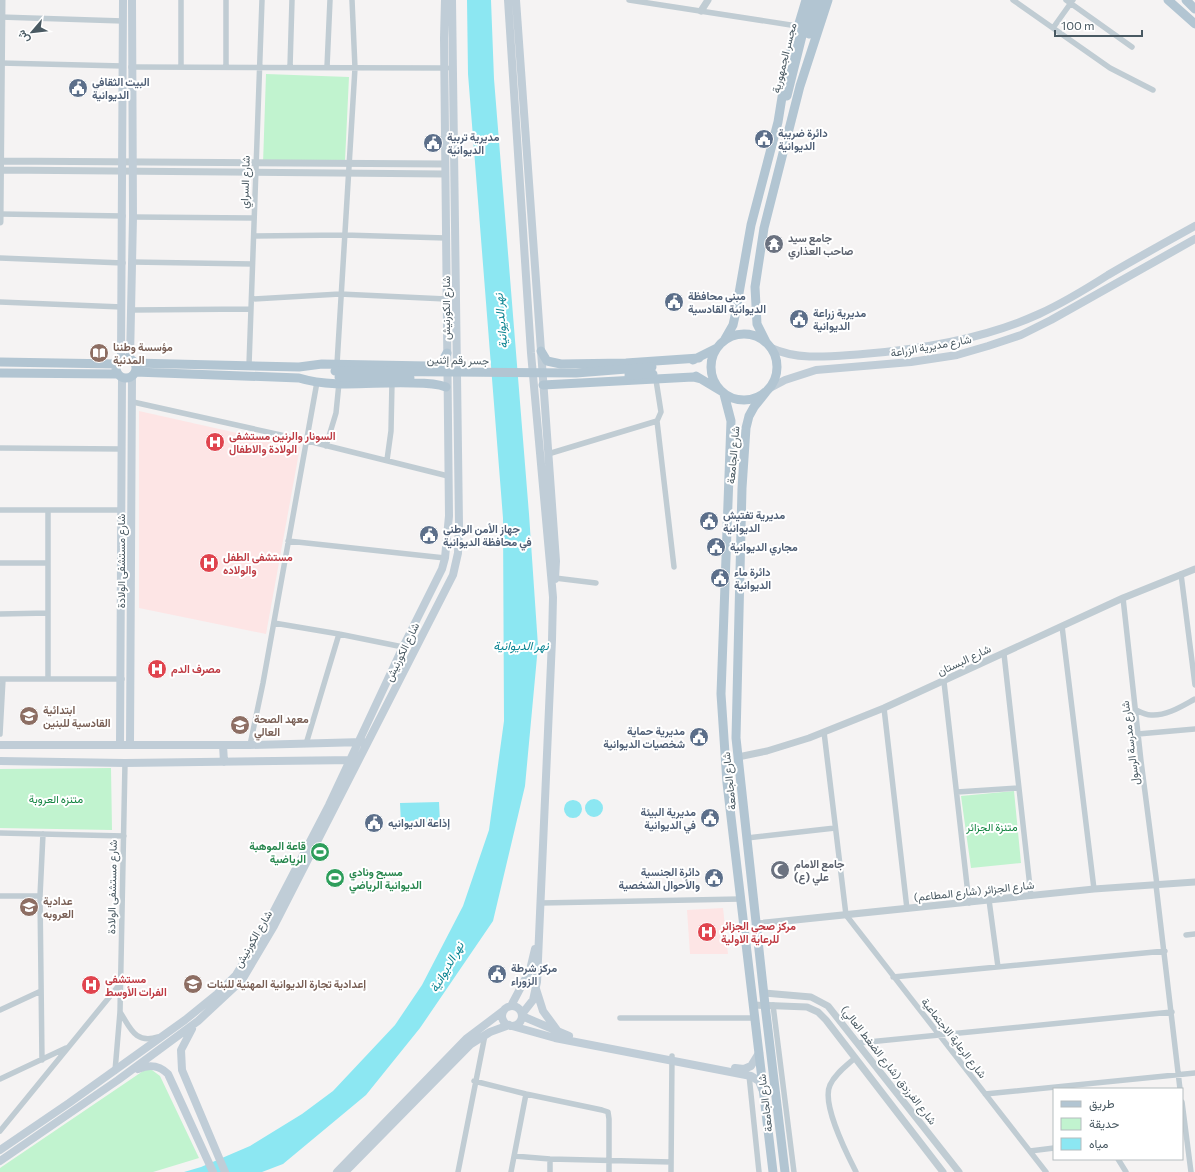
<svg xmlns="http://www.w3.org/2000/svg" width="1195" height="1172" font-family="Commissioner,Vazirmatn,sans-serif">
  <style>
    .medical { fill: #fde5e5 }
    .green { fill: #c1f3cf }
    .water { fill: #8ce7f2 }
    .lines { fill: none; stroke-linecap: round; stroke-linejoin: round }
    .minor { stroke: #c0ccd3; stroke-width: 5.5 }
    .tertiary { stroke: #c0ccd3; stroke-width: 7 }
    .secondary { stroke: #c0cdd7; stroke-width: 8 }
    .primary { stroke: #b2c5d2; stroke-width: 9 }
    .primary-bridge { stroke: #b2c5d2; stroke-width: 9 }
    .labels { text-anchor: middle; stroke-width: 4; stroke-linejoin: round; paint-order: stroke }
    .street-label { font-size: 11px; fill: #495962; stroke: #fff }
    .service-label { font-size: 11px; font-weight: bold; fill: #4e5e75; stroke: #fff; text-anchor: start }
    .worship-label { font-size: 11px; font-weight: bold; fill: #5b616d; stroke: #fff; text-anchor: start }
    .education-label { font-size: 11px; font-weight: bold; fill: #785e54; stroke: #fff; text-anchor: start }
    .health-label { font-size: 11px; font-weight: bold; fill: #be3a42; stroke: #fff; text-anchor: start }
    .park-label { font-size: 11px; fill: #128440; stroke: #fff }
    .leisure-label { font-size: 11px; font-weight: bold; fill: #27864d; stroke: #fff; text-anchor: end }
    .water-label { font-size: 12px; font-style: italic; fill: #078290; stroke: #fff }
  </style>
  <rect width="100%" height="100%" fill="#f5f3f3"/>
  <path class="medical" d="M139,411L300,447L266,634L139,608Z
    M723,908L728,954H690L687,910Z"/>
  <path class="green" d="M266,74L349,77L345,161L263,164Z
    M111,768L112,830L0,828V769Z
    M1014,791L1021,863L971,868L961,796Z
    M146,1069L152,1070L160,1076L199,1158L153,1172H0V1168Z"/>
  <path class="water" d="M467,0H491L494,79L529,514L538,646L525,786L493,921L420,1028L366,1095L283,1164L262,1172H184L201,1167L250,1146L302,1114L333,1091L395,1025L422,985L463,906L489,830L504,721L503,518L468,74Z
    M585 808a9 9 0 1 1 18 0a9 9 0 1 1-18 0Z
    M564 809a9 9 0 1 1 18 0a9 9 0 1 1-18 0Z
    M439,802L440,823L401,824L400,803Z"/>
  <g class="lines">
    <path class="minor" d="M629,0L797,26
      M1013,0L1110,68L1153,90
      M1066,0L1132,47
      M0,17L123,21
      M1053,28L1073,0
      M0,63L123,66
      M131,67L447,68
      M181,67V0
      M226,67V0
      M290,67L292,0
      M327,67L330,0
      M0,214L123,216
      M133,217L254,218
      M254,236L344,235L446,238
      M0,258L123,263
      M132,262L252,264
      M252,299L340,294L446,299
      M0,302L122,307
      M132,310L251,309
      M337,364L355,68L352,0
      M249,365L262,0
      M133,402L308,441L448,476
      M657,421L674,567
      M326,446L336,413L339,383
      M0,448L122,449
      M548,454L657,421L661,412L656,380
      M387,460L391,431L392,382
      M0,510H122
      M48,510V678
      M288,541L445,558
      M0,563H48
      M1181,574L1195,685
      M555,578L596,583
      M1123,598L1141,761L1157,885
      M0,614L48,613
      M274,623L339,634L403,647
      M1062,626L1094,889
      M1004,654L1031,896
      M0,679H122
      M944,682L969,903
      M884,708L907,909
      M1136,710C1140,712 1146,715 1151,715C1167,716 1182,706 1195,699
      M824,732L846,915L1046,1172
      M0,734L3,679
      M1138,734L1195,729
      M306,744L339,634
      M250,745L263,683L317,382
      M957,792L1019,788
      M0,833L124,836
      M747,838L835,828
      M1156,885L1180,1089
      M0,896H40
      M989,900L998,967
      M541,903L740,899
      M1186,935L1195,934
      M893,977L1165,951
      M773,1005L794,1172
      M0,1010L41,991
      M120,1012C131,1029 135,1044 158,1037
      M620,1018H755
      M858,1043L1172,1012
      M855,1058C846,1066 835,1074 830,1085C821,1104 847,1154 856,1172
      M42,1060L40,896L43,834
      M115,1071L120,1012L125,763
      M749,1075L759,1172
      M0,1079L66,1048
      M474,1081L526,1094L602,1110L608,1112L609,1119V1172
      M985,1094L1195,1073
      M1182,1102L1191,1172
      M0,1131L120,984
      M1030,1151L1054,1148
      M514,1156L550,1159L671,1162
      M1118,1159L1126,1172
      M458,1172L485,1035
      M511,1172L526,1094
      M550,1172V1159
      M671,1172L672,1056"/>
    <path class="tertiary" d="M701,11L708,0
      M0,161L445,164
      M0,170L445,174
      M0,222L2,0
      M738,757L767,751L809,738L884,708L1123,598L1195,569
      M756,924L1094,889L1195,882
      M764,993L811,997L828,1006L959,1172
      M753,1005L807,1007L818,1012L826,1020L943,1172"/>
    <path class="secondary" d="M508,0L531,353L553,597L552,640L537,982L533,1000L522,1014
      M516,0L556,561L555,579
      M771,348C799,361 832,356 863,354C923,349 984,339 1039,314C1063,303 1086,289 1108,275C1137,258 1166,242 1195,226
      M121,359L123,0
      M130,359L133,217L132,0
      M768,389L785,380L816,370L911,362L957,355L988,346L1021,335L1051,320L1195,239
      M0,745H250L363,742
      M120,745L122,378
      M130,745L132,376
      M223,745L224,762
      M0,761L125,763L355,760
      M536,989L543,1011L557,1030
      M511,1006L530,970L535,949
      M502 1016a10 10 0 1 1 20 0a10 10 0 1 1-20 0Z
      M522,1016L569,1036
      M512,1026L555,1038L751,1076L759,1081L762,1089
      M192,1029L181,1050L182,1070L225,1172
      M735,1068L744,1069L751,1066L759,1053
      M138,1069C150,1064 159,1065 168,1074L213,1172
      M0,1150L69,1103L185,1020L217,994L236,975L263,932L329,805L403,647L442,569L445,558L449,516L444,38L445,0
      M0,1161L118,1080L198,1021L242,980L274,926L453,575L458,553L459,525L452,0
      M337,1172L466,1039L503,1011
      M345,1172L471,1044L490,1032L509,1025"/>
    <path class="primary" d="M1168,0L1195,24
      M1186,0L1195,9
      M809,34L820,0
      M787,96L807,16L813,0
      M711 367a33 33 0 1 1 66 0a33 33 0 1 1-66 0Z
      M725,339L733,325L735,316L751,225L778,122L788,60L806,0
      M766,342L757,324L755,287L764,228L800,86L828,0
      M541,351L547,361L561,364L626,363L699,358
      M116 368a10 10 0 1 1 20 0a10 10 0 1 1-20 0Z
      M693,360L717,348
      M0,362L117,364
      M134,363L299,367L322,364L428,366L441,364L447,353
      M135,372L299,378C335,389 376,381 413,383C424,383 436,383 446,387
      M0,373L117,374
      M696,376L721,391
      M543,385L693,377L701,379
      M766,392L754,407L749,416L746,428L742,488L736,738L765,1005L785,1172
      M724,394L731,421L721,694L727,783L773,1172"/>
    <path class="primary-bridge" d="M335,371L576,373L652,367
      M629,375L653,374
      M339,377L410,378"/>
  </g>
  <defs>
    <g id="civic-disc" transform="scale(1)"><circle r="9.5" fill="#5c6f8a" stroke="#fff"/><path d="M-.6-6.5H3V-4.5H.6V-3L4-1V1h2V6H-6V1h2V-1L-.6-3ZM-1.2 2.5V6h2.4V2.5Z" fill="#fff"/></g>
    <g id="temple-disc" transform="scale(1)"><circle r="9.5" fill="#6b7280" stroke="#fff"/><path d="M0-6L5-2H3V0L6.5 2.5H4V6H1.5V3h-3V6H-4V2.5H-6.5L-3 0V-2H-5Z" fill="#fff"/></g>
    <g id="library-disc" transform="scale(1)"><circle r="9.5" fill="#8d6e63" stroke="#fff"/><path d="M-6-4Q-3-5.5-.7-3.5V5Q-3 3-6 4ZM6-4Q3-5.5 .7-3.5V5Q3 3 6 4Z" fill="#fff"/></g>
    <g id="hospital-disc" transform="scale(1)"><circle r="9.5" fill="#e0444e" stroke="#fff"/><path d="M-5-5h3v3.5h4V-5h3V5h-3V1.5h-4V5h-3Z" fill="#fff"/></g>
    <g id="school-disc" transform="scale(1)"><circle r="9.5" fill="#8d6e63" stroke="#fff"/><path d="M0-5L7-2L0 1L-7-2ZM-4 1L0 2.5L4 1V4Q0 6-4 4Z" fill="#fff"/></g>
    <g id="university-disc" transform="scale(1)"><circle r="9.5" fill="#8d6e63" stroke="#fff"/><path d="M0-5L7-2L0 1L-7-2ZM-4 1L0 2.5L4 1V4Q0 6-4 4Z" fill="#fff"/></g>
    <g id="stadium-disc" transform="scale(1)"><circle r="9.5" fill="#2e9e5b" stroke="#fff"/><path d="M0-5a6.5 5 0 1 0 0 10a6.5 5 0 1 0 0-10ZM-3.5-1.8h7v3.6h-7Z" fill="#fff"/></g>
    <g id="mosque-disc" transform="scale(1)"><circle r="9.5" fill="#6b7280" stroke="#fff"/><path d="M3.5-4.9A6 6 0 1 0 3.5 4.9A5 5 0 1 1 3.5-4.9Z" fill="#fff"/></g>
  </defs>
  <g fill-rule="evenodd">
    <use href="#civic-disc" x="78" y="88"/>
    <use href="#civic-disc" x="764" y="139"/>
    <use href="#civic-disc" x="433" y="143"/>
    <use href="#temple-disc" x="774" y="244"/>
    <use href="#civic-disc" x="674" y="302"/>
    <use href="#civic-disc" x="799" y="319"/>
    <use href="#library-disc" x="99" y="353"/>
    <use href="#hospital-disc" x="215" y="442"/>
    <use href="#civic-disc" x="709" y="521"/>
    <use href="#civic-disc" x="429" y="535"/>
    <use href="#civic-disc" x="716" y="547"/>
    <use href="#hospital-disc" x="209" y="563"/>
    <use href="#civic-disc" x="720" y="578"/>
    <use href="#hospital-disc" x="157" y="669"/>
    <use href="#school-disc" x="29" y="716"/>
    <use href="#university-disc" x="240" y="725"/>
    <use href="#civic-disc" x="699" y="737"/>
    <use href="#civic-disc" x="710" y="818"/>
    <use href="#civic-disc" x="374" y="823"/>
    <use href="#stadium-disc" x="320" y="852"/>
    <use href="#mosque-disc" x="780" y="870"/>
    <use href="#stadium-disc" x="335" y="878"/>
    <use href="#civic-disc" x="714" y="878"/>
    <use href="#school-disc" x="29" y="907"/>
    <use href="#hospital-disc" x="707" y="932"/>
    <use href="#civic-disc" x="497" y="974"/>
    <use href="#school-disc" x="193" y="984"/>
    <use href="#hospital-disc" x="91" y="985"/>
  </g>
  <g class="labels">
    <g class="street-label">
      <text transform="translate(784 58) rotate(-76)" y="4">مجسر الجمهورية</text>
      <text transform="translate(245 182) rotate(-88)" y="4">شارع السراي</text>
      <text transform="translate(446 308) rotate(-90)" y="4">شارع الكورنيش</text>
      <text transform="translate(931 346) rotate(-10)" y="4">شارع مديرية الزراعة</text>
      <text transform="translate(458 360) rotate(1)" y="4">جسر رقم إثنين</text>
      <text transform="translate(733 455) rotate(-85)" y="4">شارع الجامعة</text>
      <text transform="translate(121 561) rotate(-90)" y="4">شارع مستشفى الولادة</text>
      <text transform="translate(402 652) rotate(-64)" y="4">شارع الكورنيش</text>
      <text transform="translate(964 660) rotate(-25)" y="4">شارع البستان</text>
      <text transform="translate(1130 743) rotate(-97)" y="4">شارع مدرسة الرسول</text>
      <text transform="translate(729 781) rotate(-96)" y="4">شارع الجامعة</text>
      <text transform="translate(112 887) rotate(-89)" y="4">شارع مستشفى الولادة</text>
      <text transform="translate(974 891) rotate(-6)" y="4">شارع الجزائر (شارع المطاعم)</text>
      <text transform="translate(253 939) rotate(-60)" y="4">شارع الكورنيش</text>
      <text transform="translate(954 1038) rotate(52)" y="4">شارع الرعاية الاجتماعية</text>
      <text transform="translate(889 1065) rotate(52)" y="4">شارع الفرزدق (شارع الضغط العالي)</text>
      <text transform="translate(765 1103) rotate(-97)" y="4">شارع الجامعة</text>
    </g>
    <g class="service-label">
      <text x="92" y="86">البيت الثقافي<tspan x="92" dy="13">الديوانية</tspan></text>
      <text x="778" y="137">دائرة ضريبة<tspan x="778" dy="13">الديوانية</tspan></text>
      <text x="447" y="141">مديرية تربية<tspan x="447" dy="13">الديوانية</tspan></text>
      <text x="688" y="300">مبنى محافظة<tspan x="688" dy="13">الديوانية القادسية</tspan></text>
      <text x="813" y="317">مديرية زراعة<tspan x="813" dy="13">الديوانية</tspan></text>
      <text x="723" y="519">مديرية تفتيش<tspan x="723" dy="13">الديوانية</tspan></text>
      <text x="443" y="533">جهاز الأمن الوطني<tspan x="443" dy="13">في محافظة الديوانية</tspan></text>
      <text x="730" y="551">مجاري الديوانية</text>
      <text x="734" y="576">دائرة ماء<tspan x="734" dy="13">الديوانية</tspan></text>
      <text x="685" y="735" text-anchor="end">مديرية حماية<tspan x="685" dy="13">شخصيات الديوانية</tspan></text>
      <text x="696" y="816" text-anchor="end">مديرية البيئة<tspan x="696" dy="13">في الديوانية</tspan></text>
      <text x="388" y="827">إذاعة الديوانيه</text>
      <text x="700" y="876" text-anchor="end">دائرة الجنسية<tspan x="700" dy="13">والأحوال الشخصية</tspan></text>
      <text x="511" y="972">مركز شرطة<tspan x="511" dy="13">الزوراء</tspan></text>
    </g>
    <g class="worship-label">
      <text x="788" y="242">جامع سيد<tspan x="788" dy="13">صاحب العذاري</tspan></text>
      <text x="794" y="868">جامع الامام<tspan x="794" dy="13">علي (ع)</tspan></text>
    </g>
    <g class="education-label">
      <text x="113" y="351">مؤسسة وطننا<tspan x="113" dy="13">المدنية</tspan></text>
      <text x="43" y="714">ابتدائية<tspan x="43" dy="13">القادسية للبنين</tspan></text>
      <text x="254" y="723">معهد الصحة<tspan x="254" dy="13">العالي</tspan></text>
      <text x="43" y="905">عدادية<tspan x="43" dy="13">العروبه</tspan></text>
      <text x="207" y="988">إعدادية تجارة الديوانية المهنية للبنات</text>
    </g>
    <g class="health-label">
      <text x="229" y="440">السونار والرنين مستشفى<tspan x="229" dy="13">الولادة والاطفال</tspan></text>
      <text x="223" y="561">مستشفى الطفل<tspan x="223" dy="13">والولاده</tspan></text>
      <text x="171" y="673">مصرف الدم</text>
      <text x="721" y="930">مركز صحي الجزائر<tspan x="721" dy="13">للرعاية الاولية</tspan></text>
      <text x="105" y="983">مستشفى<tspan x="105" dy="13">الفرات الأوسط</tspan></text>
    </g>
    <g class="park-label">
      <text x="56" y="803">متنزه العروبة</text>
      <text x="992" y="831">متنزة الجزائر</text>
    </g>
    <g class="leisure-label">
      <text x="306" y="850">قاعة الموهبة<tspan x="306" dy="13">الرياضية</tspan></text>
      <text x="349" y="876" text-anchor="start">مسبح ونادي<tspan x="349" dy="13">الديوانية الرياضي</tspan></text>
    </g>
    <g class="water-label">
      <text transform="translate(501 321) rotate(-95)" y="4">نهر الديوانية</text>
      <text x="521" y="650">نهر الديوانية</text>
      <text transform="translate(447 967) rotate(-60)" y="4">نهر الديوانية</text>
    </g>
  </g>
  <rect x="1053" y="1088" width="130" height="72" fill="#ffffff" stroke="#b6bdc0"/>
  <rect x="1061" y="1101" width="20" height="6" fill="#b2c5d2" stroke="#b6bdc0"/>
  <text x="1089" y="1108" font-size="12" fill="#495962">طريق</text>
  <rect x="1061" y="1118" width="20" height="12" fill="#c1f3cf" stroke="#b6bdc0"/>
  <text x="1089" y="1128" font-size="12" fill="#495962">حديقة</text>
  <rect x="1061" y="1138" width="20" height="12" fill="#8ce7f2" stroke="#b6bdc0"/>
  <text x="1089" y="1148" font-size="12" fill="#495962">مياه</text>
  <g transform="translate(32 32) rotate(242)" stroke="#ffffff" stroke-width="3" paint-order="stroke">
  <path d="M0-3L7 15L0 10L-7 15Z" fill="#495962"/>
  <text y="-6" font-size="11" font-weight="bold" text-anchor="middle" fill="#495962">ش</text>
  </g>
  <path d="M1055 30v6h87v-6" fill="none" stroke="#495962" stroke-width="2"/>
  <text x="1061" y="30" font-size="12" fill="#495962" stroke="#ffffff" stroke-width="3" paint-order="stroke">100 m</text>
</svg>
